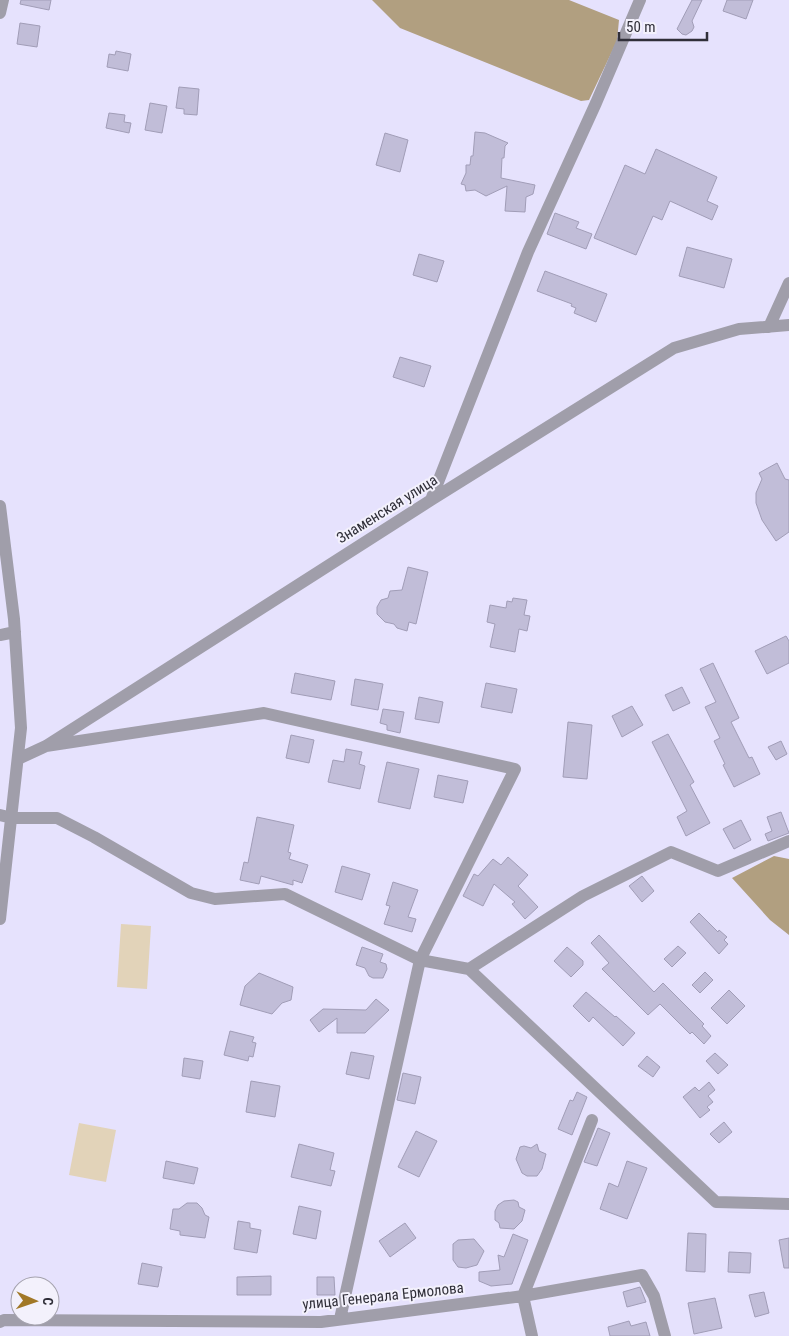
<svg xmlns="http://www.w3.org/2000/svg" width="789" height="1336" font-family="'Roboto Condensed',sans-serif">
  <style>
    .green { fill: #e2d3b9 }
    .forest { fill: #b19f80 }
    .building { fill: #c1bdd8; stroke: #a19db7 }
    .lines { fill: none; stroke-linecap: round; stroke-linejoin: round }
    .street { stroke: #a09eaa; stroke-width: 12 }
    .labels { text-anchor: middle; stroke-width: 4; stroke-linejoin: round; paint-order: stroke }
    .street-label { font-size: 15px; fill: #302f39; stroke: #f3f1fc }
  </style>
  <rect width="100%" height="100%" fill="#e6e2fd"/>
  <path class="green" d="M121,924L151,926L147,989L117,987Z
    M79,1123L116,1130L106,1182L69,1175Z"/>
  <path class="forest" d="M372,0H569L619,20L617,41L589,100L581,101L400,28Z
    M774,856L789,859V935L770,920L732,878Z"/>
  <path class="building" d="M21,0H51L49,10L20,4Z
    M692,0H702L692,21L694,27L692,31L686,35L682,34L677,29Z
    M727,0H753L746,19L723,11Z
    M20,23L40,26L37,47L17,44Z
    M116,51L131,54L128,71L107,67L109,54L115,55Z
    M179,87L199,89L197,115L184,114V109L176,108Z
    M150,103L167,106L162,133L145,130Z
    M109,113L125,115L124,122L131,123L129,133L106,128Z
    M475,132L485,133L508,143L505,146L504,158H502L501,178L535,185L533,194L526,197L525,212L505,211L507,186L486,196L475,190L466,191L465,185L461,184L466,173V165H470L471,156H473Z
    M385,133L408,140L400,172L376,165Z
    M656,149L717,177L707,201L718,206L712,220L670,201L662,220L653,216L636,255L594,238L625,165L645,174Z
    M555,213L579,222L576,228L592,234L586,249L547,234Z
    M687,247L732,259L724,288L679,276Z
    M419,254L444,261L437,282L413,275Z
    M545,271L607,294L596,322L574,313L576,308L571,306L572,304L537,291Z
    M400,357L431,366L424,387L393,377Z
    M777,463L785,479L789,480V532L776,541L762,520L756,503V493L762,479L759,473Z
    M408,567L428,572L416,624L409,622L407,631L397,628L394,624L385,622L377,614V607L381,600L388,598L390,591L402,590Z
    M513,598L527,600L524,615L530,616L527,631L519,629L515,652L490,647L495,624L487,622L490,605L506,608L507,601L512,602Z
    M786,636L789,641V663L767,674L755,651Z
    M713,663L739,718L731,722L749,758L752,757L760,774L734,787L723,765L725,764L714,741L720,738L705,707L716,702L700,669Z
    M295,673L335,681L331,700L291,693Z
    M355,679L383,684L378,710L351,705Z
    M486,683L517,689L512,713L481,707Z
    M682,687L690,703L673,711L665,695Z
    M419,697L443,702L439,723L415,719Z
    M632,706L643,725L622,737L612,716Z
    M383,709L404,712L400,733L387,730V725L380,723Z
    M568,722L592,725L587,779L563,777Z
    M668,734L694,782L690,785L710,823L686,836L677,817L687,811L652,742Z
    M291,735L314,740L309,763L286,758Z
    M781,741L787,754L776,760L768,747Z
    M346,749L362,752L359,764L365,766L360,789L328,782L333,760L344,762Z
    M387,762L419,769L410,809L378,802Z
    M438,775L468,781L463,803L434,797Z
    M781,812L789,833L768,841L765,834L772,831L767,817Z
    M257,817L294,825L288,852L291,853L289,859L308,865L302,883L293,880V885L261,876L259,884L240,880L244,862L248,863Z
    M741,820L751,840L734,849L723,829Z
    M508,857L528,875L518,886L538,907L525,919L512,904L515,902L494,884L483,906L463,896L474,874L478,876L493,859L501,865Z
    M342,866L370,874L362,900L335,892Z
    M642,876L654,891L642,902L629,886Z
    M393,882L418,890L408,917L416,919L412,932L384,924L390,906L386,905Z
    M699,913L718,932L719,930L727,937L724,940L728,944L719,954L690,922Z
    M599,935L654,992L663,983L704,1024L702,1026L711,1036L704,1044L692,1032L690,1034L660,1004L648,1015L602,969L609,963L591,943Z
    M678,946L686,953L672,967L664,959Z
    M362,947L383,954L380,962L386,964L387,969L383,978H373L369,976L365,968L356,965Z
    M567,947L583,961V965L571,977L554,961Z
    M705,972L713,980L700,993L692,985Z
    M259,973L293,987L291,1000L282,1003L272,1014L240,1005L245,986Z
    M729,990L745,1006L727,1024L711,1008Z
    M586,992L615,1017L616,1016L635,1033L623,1046L593,1017L589,1022L573,1006Z
    M376,999L389,1010L365,1033H337V1018L319,1032L310,1020L323,1009L366,1010Z
    M230,1031L254,1037L252,1042L256,1043L253,1057L249,1056L248,1061L224,1055Z
    M351,1052L374,1056L369,1079L346,1074Z
    M715,1053L728,1065L718,1074L706,1061Z
    M647,1056L660,1067L653,1077L638,1066Z
    M184,1058L203,1061L200,1079L182,1076Z
    M403,1073L421,1077L415,1104L397,1100Z
    M251,1081L280,1086L275,1117L246,1112Z
    M709,1082L715,1090L708,1096L713,1102L707,1107L710,1110L700,1118L683,1097L695,1087L699,1091Z
    M577,1092L587,1097L572,1135L558,1129L570,1100L573,1101Z
    M724,1122L732,1132L719,1143L710,1134Z
    M598,1128L610,1133L597,1166L584,1162Z
    M416,1131L437,1141L419,1177L398,1167Z
    M299,1144L334,1153L330,1170L335,1171L331,1186L291,1177Z
    M537,1144L539,1151L546,1154L542,1169L537,1176H527L522,1173L516,1159L520,1147L524,1146L531,1148Z
    M166,1161L198,1168L194,1184L163,1178Z
    M627,1161L647,1168L627,1219L600,1209L609,1183L618,1187Z
    M514,1200L518,1202L519,1207L525,1210L522,1221L514,1229L500,1228L499,1223L495,1220V1211L498,1205L504,1201Z
    M187,1203H197L202,1208L205,1215L209,1217L205,1238L180,1235V1231L170,1229L173,1209H179Z
    M299,1206L321,1211L316,1239L293,1234Z
    M238,1221L250,1223V1228L261,1230L257,1253L234,1249Z
    M405,1223L416,1238L390,1257L379,1241Z
    M688,1233L706,1234L705,1272L686,1271Z
    M513,1234L528,1240L512,1284L491,1286L479,1281V1272L500,1270L498,1255L504,1257Z
    M789,1238V1268H784L779,1240Z
    M474,1239L484,1251L477,1265L466,1268L458,1267L453,1260V1244L458,1240Z
    M729,1252L751,1253L750,1273L728,1272Z
    M142,1263L162,1267L158,1287L138,1284Z
    M271,1276V1295H237V1277Z
    M317,1277H334L335,1295H317Z
    M640,1287L646,1302L627,1307L623,1292Z
    M764,1292L769,1313L755,1317L749,1295Z
    M715,1298L722,1328L694,1334L688,1303Z
    M629,1321L631,1326L646,1322L650,1336H610L608,1327Z"/>
  <g class="lines">
    <path class="street" d="M0,13L3,0
      M769,327L789,283
      M431,500L528,252L596,103L640,0
      M0,506L14,619L21,728L0,919
      M0,635L15,632
      M18,759L46,746L431,500L674,348L739,329L789,325
      M0,815L12,818H57L94,837L191,893L215,899L285,894L420,960L515,769L264,713L46,746
      M469,969L716,1202L789,1204
      M340,1319L420,960L469,969L583,896L671,852L718,871L789,841
      M0,1322L4,1320L321,1322L523,1296L642,1275L654,1296L665,1336
      M532,1336L523,1296L592,1120"/>
  </g>
  <g class="labels">
    <g class="street-label">
      <text transform="translate(387 509) rotate(-32)" y="5">Знаменская улица</text>
      <text transform="translate(383 1296) rotate(-6)" y="5">улица Генерала Ермолова</text>
    </g>
  </g>
  <g transform="translate(35 1301) rotate(92)"><circle r="24" fill="#f3f1fc" stroke="#a5a3ae"/>
  <path d="M0-4L9 19L0 12L-9 19Z" fill="#a17827"/>
  <text y="-8" font-size="14" font-weight="bold" text-anchor="middle" fill="#302f39">С</text>
  </g>
  <path d="M619 32v8h88v-8" fill="none" stroke="#302f39" stroke-width="2.5"/>
  <text x="626" y="32" font-size="15" fill="#302f39" stroke="#f3f1fc" stroke-width="4" paint-order="stroke">50 m</text>
</svg>
